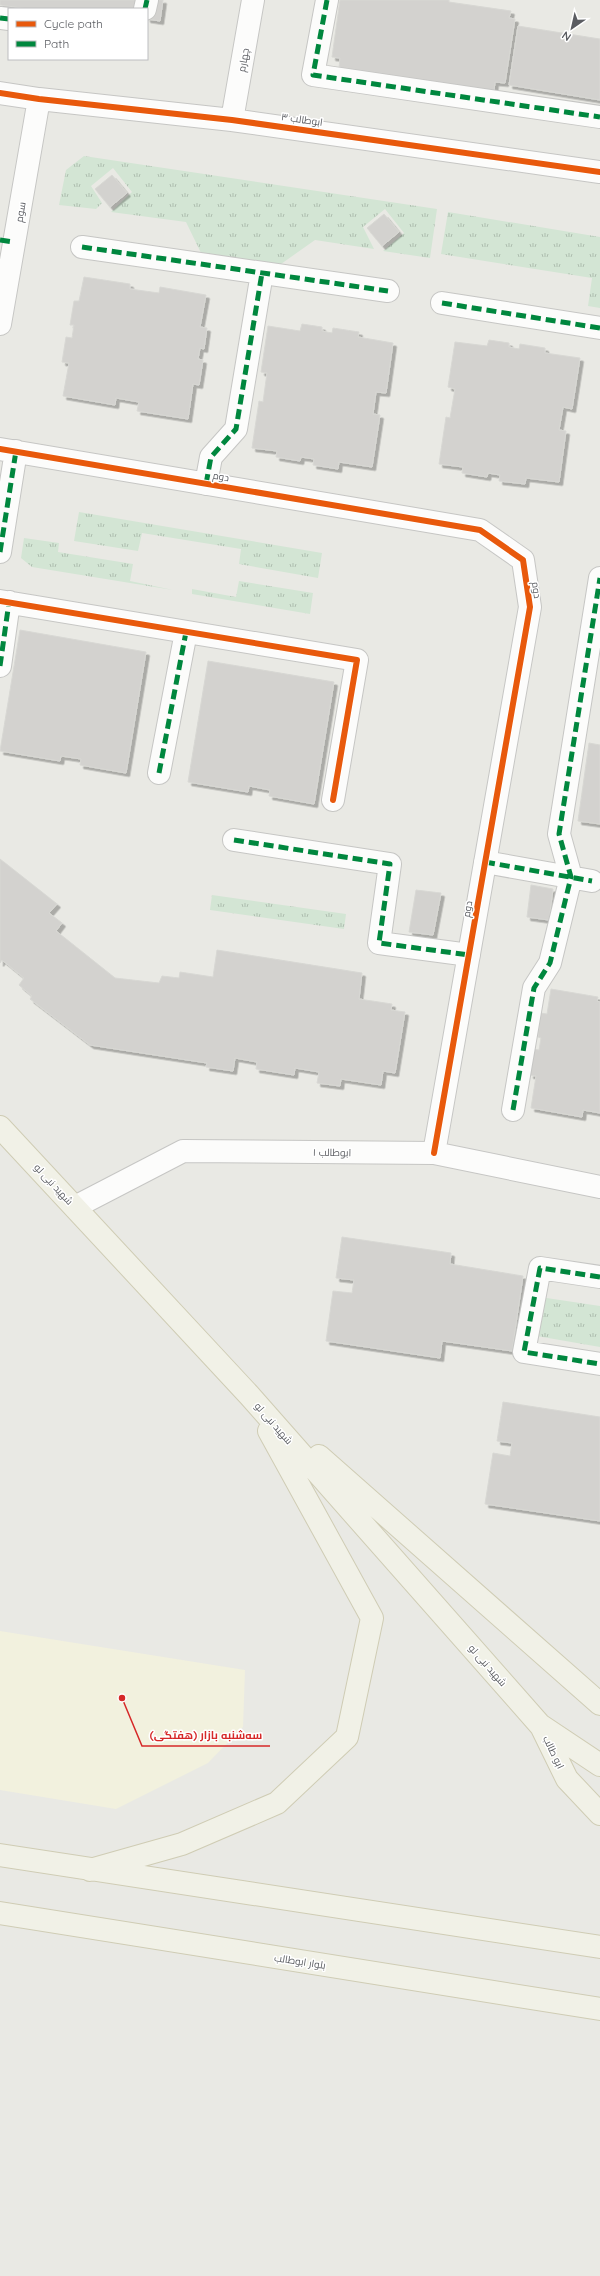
<svg xmlns="http://www.w3.org/2000/svg" width="600" height="2276" font-family="Quicksand,Cairo,sans-serif">
  <style>
    .commercial { fill: #f2f1de }
    .grass { fill: url(#grass-tufts) }
    .building { fill: #d3d2cf; stroke: #d8d8d4; filter: url(#shadow) }
    .lines { fill: none; stroke-linecap: round; stroke-linejoin: round }
    .minor-casing { stroke: #c6c6c4; stroke-width: 24 }
    .major-casing { stroke: #cfccb4; stroke-width: 24 }
    .minor { stroke: #fcfcfb; stroke-width: 22 }
    .major { stroke: #f1f1e7; stroke-width: 22 }
    .quiet { stroke: #00873e; stroke-width: 5; stroke-dasharray: 10 5; stroke-linecap: butt }
    .cycleway-casing { stroke: #fff; stroke-width: 8 }
    .cycleway { stroke: #e8590c; stroke-width: 6 }
    .labels { text-anchor: middle; stroke-width: 3; stroke-linejoin: round; paint-order: stroke }
    .street-label { font-size: 10px; fill: #5a5c61; stroke: #fff }
    .leader { fill: none; stroke: #d62828; stroke-width: 1.5 }
    .callout-dot { fill: #d62828; stroke: #fff; stroke-width: 1.5 }
    .callout-label { font-size: 11px; text-anchor: middle; font-weight: bold; fill: #d62828; stroke: #fff; stroke-width: 3; stroke-linejoin: round; paint-order: stroke }
  </style>
  <defs>
    <pattern id="grass-tufts" width="24" height="20" patternUnits="userSpaceOnUse"><rect width="24" height="20" fill="#d3e5d4"/><path d="M3 7l-1-3M5 7V3M7 7l1-3M15 17l-1-3M17 17v-4M19 17l1-3" fill="none" stroke="#aebdaf"/></pattern>
    <filter id="shadow"><feDropShadow dx="3.5" dy="3.5" stdDeviation="0" flood-color="#0004"/></filter>
  </defs>
  <rect width="100%" height="100%" fill="#e9e9e4"/>
  <path class="commercial" d="M0,1631L245,1670L243,1727L208,1763L116,1809L0,1790Z"/>
  <path class="grass" d="M84,156L437,209L430,258L383,251L404,233L385,209L363,227L374,249L315,240L281,264L202,255L186,222L111,212L132,192L113,168L91,186L102,203L96,209L59,205L66,170Z
    M448,212L600,237V308L588,306L592,278L441,254Z
    M79,512L322,553L318,578L239,564L241,549L142,533L138,551L74,541Z
    M24,538L59,543L58,552L133,564L130,581L173,590L32,567L21,558Z
    M239,581L313,593L310,614L192,594V589L236,597Z
    M212,895L346,914L344,929L210,910Z
    M540,1297L600,1306V1347L531,1335Z"/>
  <path class="building" d="M0,0H163L160,21L147,19V9H29L0,5Z
    M340,0H449V2L511,11L509,18L515,19L505,83L495,82L494,91L339,68L340,58L332,57Z
    M518,26L600,39V100L509,85Z
    M112,175L127,193L110,207L95,189Z
    M384,214L399,232L382,246L367,228Z
    M84,277L130,284V289L159,293L160,287L206,295L200,327L207,328L204,349L200,348L198,359L203,360L199,385L193,384L188,419L137,411L139,402L116,398L115,405L63,396L69,363L62,362L66,337L72,338L74,325H70L74,301H79Z
    M302,324L322,327V331L332,333L333,328L359,332L358,337L393,343L386,393L376,392L373,414L380,415L372,467L339,462L338,469L313,465L314,459L301,457L300,461L276,457L277,451L252,448L259,401L263,402L267,373L261,372L268,326L300,331Z
    M489,340L509,343V347L519,349L520,344L545,348V353L580,358L572,409L563,407L559,430L566,431L559,482L526,478L525,484L499,481L500,475L488,473L487,477L462,473L463,467L439,464L446,417L450,418L455,389L448,387L455,342L487,346Z
    M20,630L146,652L126,773L80,765L81,759L61,756L60,761L0,751Z
    M208,661L334,682L314,804L269,796L270,790L249,786L248,792L188,782Z
    M589,743L600,745V824L578,821Z
    M0,859L57,904L49,913L62,923L56,931L115,978L159,983L162,976L179,978L180,972L213,977L217,950L362,973L359,999L392,1004L391,1010L405,1012L395,1073L383,1071L381,1085L341,1079L340,1086L317,1083L319,1072L295,1068L294,1075L256,1069L257,1062L235,1058L233,1071L206,1067L207,1063L90,1045L30,999L32,996L19,985L24,978L2,960L0,963Z
    M531,885L553,889L549,920L527,917Z
    M416,890L441,893L433,935L409,932Z
    M551,989L598,997L597,1001L600,1002V1113L583,1110L582,1117L531,1108L536,1076L530,1075L533,1049L539,1050L541,1038L538,1037L541,1013L547,1014Z
    M342,1237L451,1253L450,1264L523,1276L512,1351L442,1341L440,1358L326,1341L333,1291L352,1293L354,1280L336,1278Z
    M503,1402L600,1417V1521L485,1504L493,1453L510,1456L512,1443L497,1441Z"/>
  <g class="lines">
    <g class="minor-casing">
      <path id="minor" d="M327,0L313,75L600,117
        M145,9L147,0
        M0,18L9,19
        M0,93L39,99L232,120L600,172
        M232,120L253,0
        M82,247L388,291
        M442,303L600,328
        M0,324L39,99
        M0,449L480,530L523,560L530,607L434,1153
        M206,484L211,457L236,429L262,273
        M0,552L16,451
        M0,601L357,660L333,800
        M0,666L9,602
        M159,773L186,632
        M234,840L390,864L379,943L469,955
        M485,862L592,881
        M513,1110L534,988L550,963L571,877L559,834L600,578
        M75,1207L183,1151L434,1153L600,1187
        M600,1277L540,1268L524,1352L600,1364"/>
    </g>
    <g class="major-casing">
      <path id="major" d="M0,1127L249,1395L540,1725L600,1765
        M319,1456L600,1704
        M541,1726L567,1779L600,1814
        M0,1855L600,1947
        M90,1870L182,1844L277,1803L347,1737L372,1618L269,1431
        M0,1913L600,2009"/>
    </g>
    <use href="#minor" class="minor"/>
    <use href="#major" class="major"/>
    <path class="quiet" d="M327,0L313,75L600,117
      M145,9L147,0
      M0,18L9,19
      M0,240L14,242
      M82,247L388,291
      M442,303L600,328
      M206,484L211,457L236,429L262,273
      M0,552L16,451
      M0,666L9,602
      M159,773L186,632
      M234,840L390,864L379,943L469,955
      M485,862L592,881
      M513,1110L534,988L550,963L571,877L559,834L600,578
      M600,1277L540,1268L524,1352L600,1364"/>
    <g class="cycleway-casing">
      <path id="cycleway" d="M0,93L39,99L232,120L600,172
        M0,449L480,530L523,560L530,607L434,1153
        M0,601L357,660L333,800"/>
    </g>
    <use href="#cycleway" class="cycleway"/>
  </g>
  <g class="labels">
    <g class="street-label">
      <text transform="translate(243 60) rotate(-80)" y="4">چهارم</text>
      <text transform="translate(302 119) rotate(8)" y="4">ابوطالب ۳</text>
      <text transform="translate(20 212) rotate(-80)" y="4">سوم</text>
      <text transform="translate(221 476) rotate(10)" y="4">دوم</text>
      <text transform="translate(537 590) rotate(82)" y="4">دوم</text>
      <text transform="translate(467 909) rotate(-80)" y="4">دوم</text>
      <text transform="translate(332 1152) rotate(1)" y="4">ابوطالب ۱</text>
      <text transform="translate(54 1184) rotate(47)" y="4">شهید نبی لو</text>
      <text transform="translate(274 1423) rotate(49)" y="4">شهید نبی لو</text>
      <text transform="translate(488 1665) rotate(49)" y="4">شهید نبی لو</text>
      <text transform="translate(554 1752) rotate(64)" y="4">ابو طالب</text>
      <text transform="translate(300 1961) rotate(9)" y="4">بلوار ابوطالب</text>
    </g>
  </g>
  <path class="leader" d="M122 1698L142 1746H270"/>
  <circle class="callout-dot" cx="122" cy="1698" r="4"/>
  <g class="callout-label">
    <text x="206" y="1739">سه‌شنبه بازار (هفتگی)</text>
  </g>
  <rect x="8" y="8" width="140" height="52" fill="#ffffff" stroke="#bdbec0"/>
  <rect x="16" y="21" width="20" height="6" fill="#e8590c" stroke="#bdbec0"/>
  <text x="44" y="28" font-size="12" fill="#5a5c61">Cycle path</text>
  <rect x="16" y="41" width="20" height="6" fill="#00873e" stroke="#bdbec0"/>
  <text x="44" y="48" font-size="12" fill="#5a5c61">Path</text>
  <g transform="translate(572 28) rotate(214)" stroke="#ffffff" stroke-width="3" paint-order="stroke">
  <path d="M0-3L7 15L0 10L-7 15Z" fill="#5a5c61"/>
  <text y="-6" font-size="11" font-weight="bold" text-anchor="middle" fill="#5a5c61">N</text>
  </g>
</svg>
